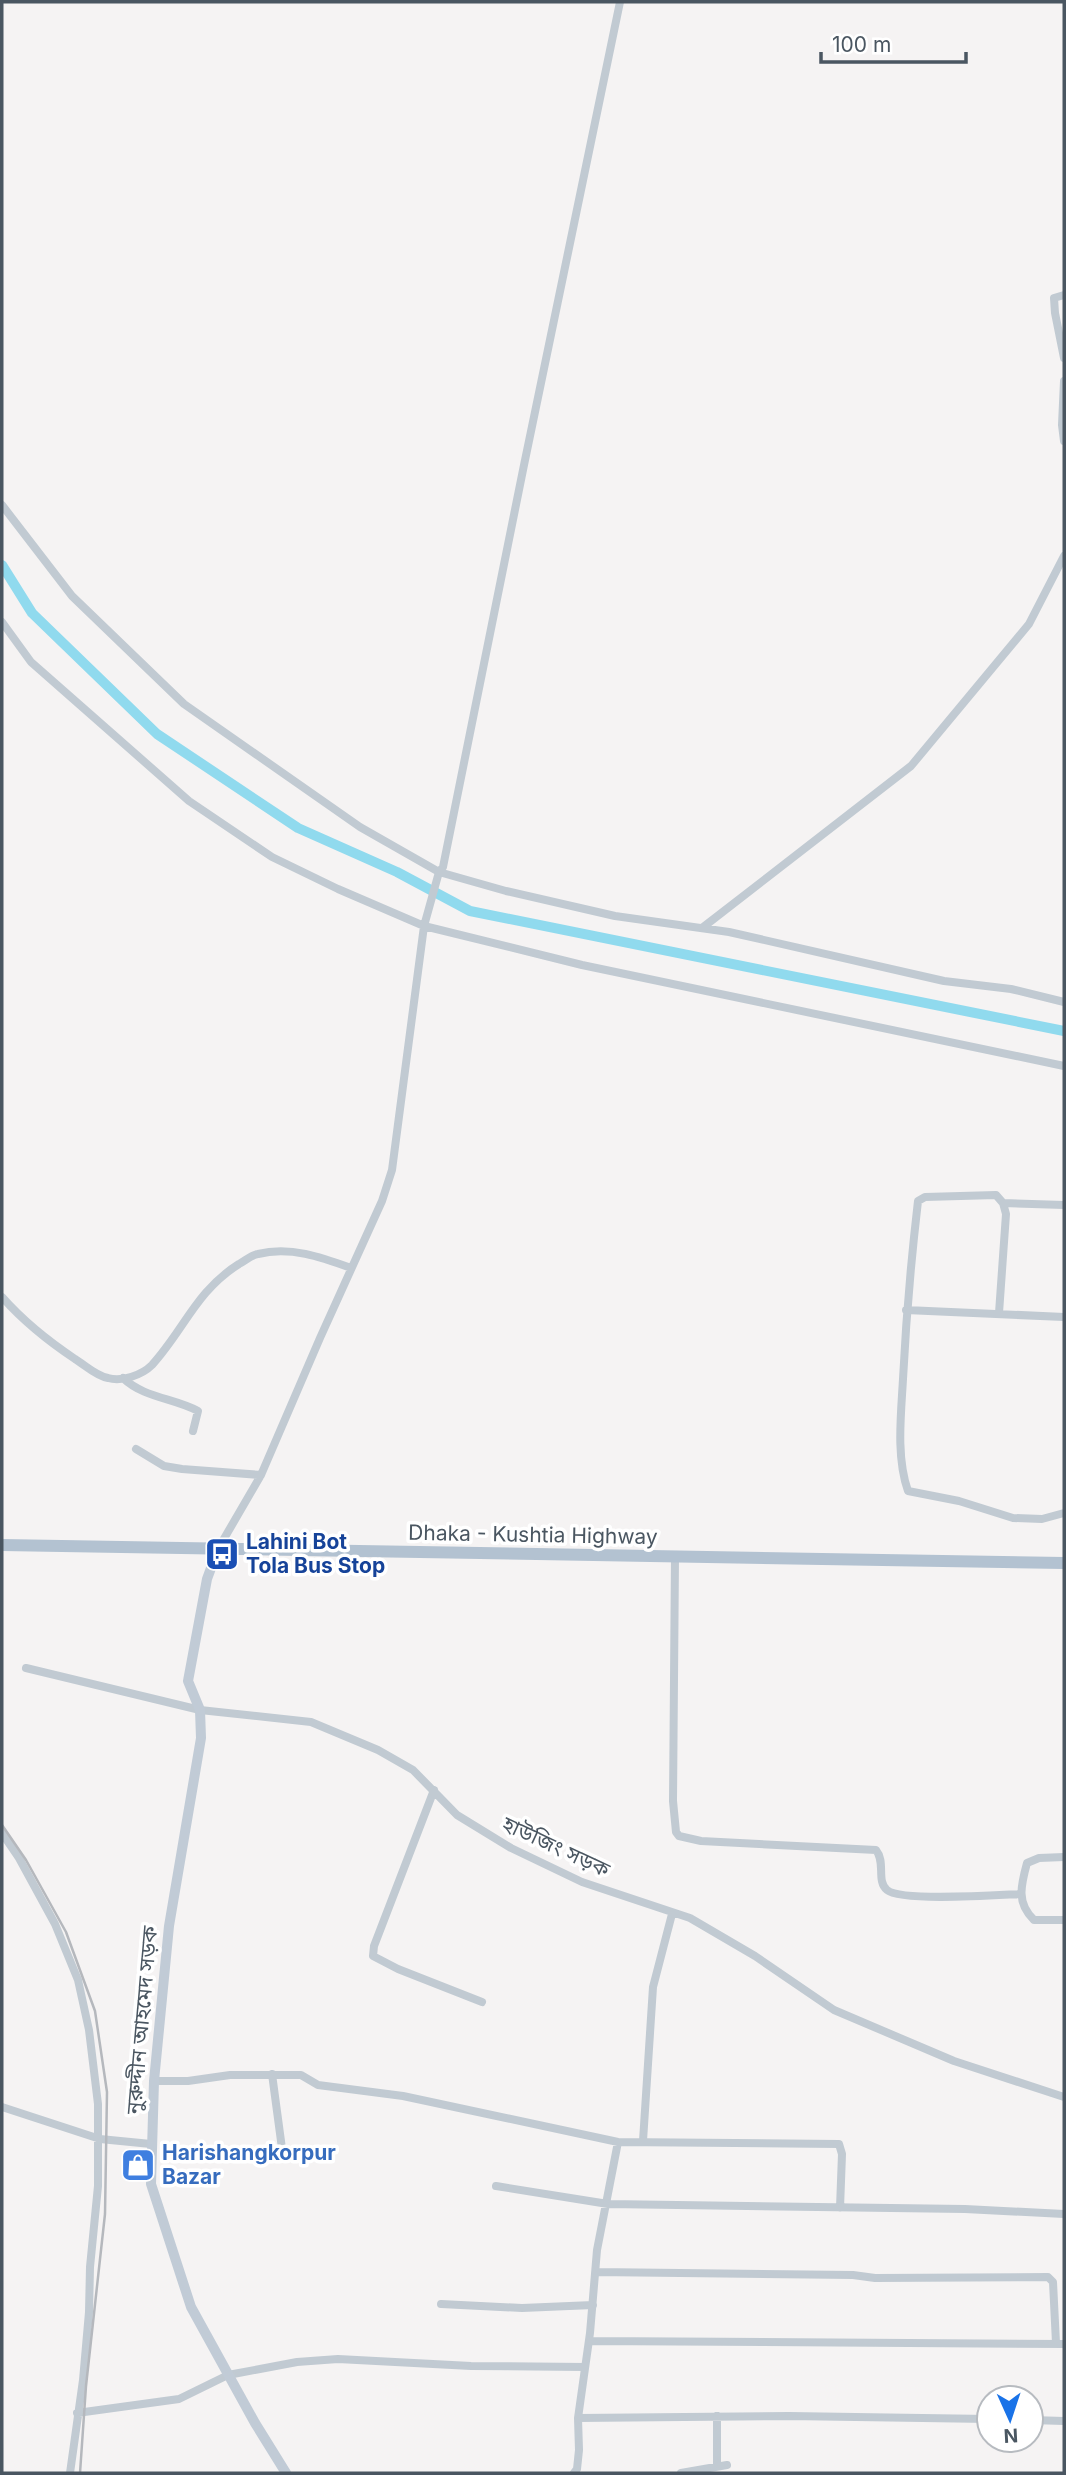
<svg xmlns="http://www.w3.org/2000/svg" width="1066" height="2475" font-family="Inter,'Noto Sans Bengali',sans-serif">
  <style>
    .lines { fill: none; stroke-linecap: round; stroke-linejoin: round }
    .canal { stroke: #90daee; stroke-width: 10 }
    .street { stroke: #c1cad2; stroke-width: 8 }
    .secondary { stroke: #c1cbd6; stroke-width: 10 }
    .primary { stroke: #b3c2d1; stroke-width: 12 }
    .rail { stroke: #b5b8bd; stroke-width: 2.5 }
    .labels { text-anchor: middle; stroke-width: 7; stroke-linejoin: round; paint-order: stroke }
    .street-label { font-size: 21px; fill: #4a5661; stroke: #fff }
    .transit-label { font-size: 21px; font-weight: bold; fill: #164399; stroke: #fff; text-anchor: start }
    .shop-label { font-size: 21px; font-weight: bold; fill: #366cbe; stroke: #fff; text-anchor: start }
  </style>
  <rect width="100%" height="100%" fill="#f5f3f3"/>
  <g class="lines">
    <path class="canal" d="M2,565L32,613L157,734L298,828L397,872L470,911L1064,1031"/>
    <path class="street" d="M1064,295L1054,298L1055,313L1064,358
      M1064,381L1062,425L1064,441
      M2,505L72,596L184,704L360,827L439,872L506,891L615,916L729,932L944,981L1011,989L1064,1002
      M2,622L31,662L189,801L272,857L338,889L424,926L582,965L1064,1066
      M702,928L911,766L1029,624L1064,556
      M1003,1203L1064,1205
      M2,1297C24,1322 48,1341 75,1359C85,1365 96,1376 108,1378C122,1382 142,1375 152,1365C184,1330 196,1291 239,1264C245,1261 251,1255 258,1254C290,1246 321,1257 351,1268
      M906,1310L1064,1317
      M999,1313L1006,1214L1003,1203L996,1195L925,1197L918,1201C911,1261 906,1319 903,1379C901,1415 896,1457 908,1491L959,1501L1013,1518L1042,1519L1064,1513
      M123,1378C144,1398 174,1398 198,1411L193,1431
      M136,1449L164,1466L182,1469L261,1475
      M218,1549L261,1475L320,1338L382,1201L392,1170L424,926L439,872L443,867L524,465L620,2
      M675,1557L673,1801L676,1832L679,1836L701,1841L876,1850C886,1862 876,1881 887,1890C901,1902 998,1895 1021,1894
      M26,1668L200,1710L311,1722L378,1750L413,1770L457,1815L511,1848L582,1882L690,1918L755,1956L834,2010L954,2061L1064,2097
      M434,1790L374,1946L373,1956L398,1969L482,2002
      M2,1833L19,1858L55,1924L78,1980L89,2030L98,2104V2186L90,2267L89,2312L83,2380L70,2473
      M1064,1857L1039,1858L1027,1863C1021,1885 1016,1903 1034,1920H1064
      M272,2074L283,2156
      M154,2081H188L230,2075H301L318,2085L403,2096L618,2142L839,2144L842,2154L840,2208
      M2,2107L100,2139L151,2144
      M643,2141L653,1987L672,1914
      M496,2186L608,2204L965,2209L1064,2214
      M596,2272L853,2275L875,2278L1048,2277L1053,2282L1056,2343
      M441,2304L522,2308L593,2305
      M589,2341L1064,2344
      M77,2413L179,2399L228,2375L297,2362L338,2359L471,2366L585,2367
      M717,2416V2466
      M578,2418L789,2416L989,2419
      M1031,2420L1064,2421
      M574,2473L577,2469L579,2450L578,2418L590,2333L597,2250L618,2142
      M681,2473L727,2465"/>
    <path class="secondary" d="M218,1549L207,1579L188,1681L200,1710L201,1738L169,1926L154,2081L151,2184L191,2307L255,2423L286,2473"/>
    <path class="primary" d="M2,1545L1064,1563"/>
    <path class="rail" d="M2,1825L26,1860L66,1932L95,2011L107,2092L105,2214L86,2386L80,2473"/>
  </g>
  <defs>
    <g id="bus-square" transform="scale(1.75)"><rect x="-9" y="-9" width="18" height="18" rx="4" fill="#1a4fb4" stroke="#fff"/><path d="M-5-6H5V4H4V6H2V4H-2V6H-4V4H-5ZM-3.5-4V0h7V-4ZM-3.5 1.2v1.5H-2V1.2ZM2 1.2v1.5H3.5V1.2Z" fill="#fff"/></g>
    <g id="shop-square" transform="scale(1.75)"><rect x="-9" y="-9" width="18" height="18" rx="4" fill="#3f7fe0" stroke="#fff"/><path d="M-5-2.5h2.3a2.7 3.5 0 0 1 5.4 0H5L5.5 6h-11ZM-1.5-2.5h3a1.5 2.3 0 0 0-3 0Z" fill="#fff"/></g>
  </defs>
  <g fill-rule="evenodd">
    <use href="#bus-square" x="222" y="1554"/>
    <use href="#shop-square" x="138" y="2165"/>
  </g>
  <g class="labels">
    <g class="street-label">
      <text transform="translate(533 1535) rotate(1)" y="7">Dhaka - Kushtia Highway</text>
      <text transform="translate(556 1847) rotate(25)" y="7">হাউজিং সড়ক</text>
      <text transform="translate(142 2020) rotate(-85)" y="7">নুরুদ্দীন আহমেদ সড়ক</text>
    </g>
    <g class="transit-label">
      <text x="246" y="1549">Lahini Bot<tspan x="246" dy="24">Tola Bus Stop</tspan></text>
    </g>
    <g class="shop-label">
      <text x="162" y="2160">Harishangkorpur<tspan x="162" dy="24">Bazar</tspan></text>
    </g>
  </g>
  <rect width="1066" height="2475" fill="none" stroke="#4a5661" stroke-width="7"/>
  <g transform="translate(1010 2419) rotate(177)"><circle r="33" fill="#ffffff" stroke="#b7bbc0" stroke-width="2"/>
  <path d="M0-5L12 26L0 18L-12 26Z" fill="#1a73e8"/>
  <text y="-10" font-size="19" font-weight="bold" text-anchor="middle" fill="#4a5661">N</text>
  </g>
  <path d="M821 52v10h145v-10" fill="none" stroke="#4a5661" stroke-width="3.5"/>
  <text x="832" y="52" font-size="21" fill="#4a5661" stroke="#ffffff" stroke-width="5" paint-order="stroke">100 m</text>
</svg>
